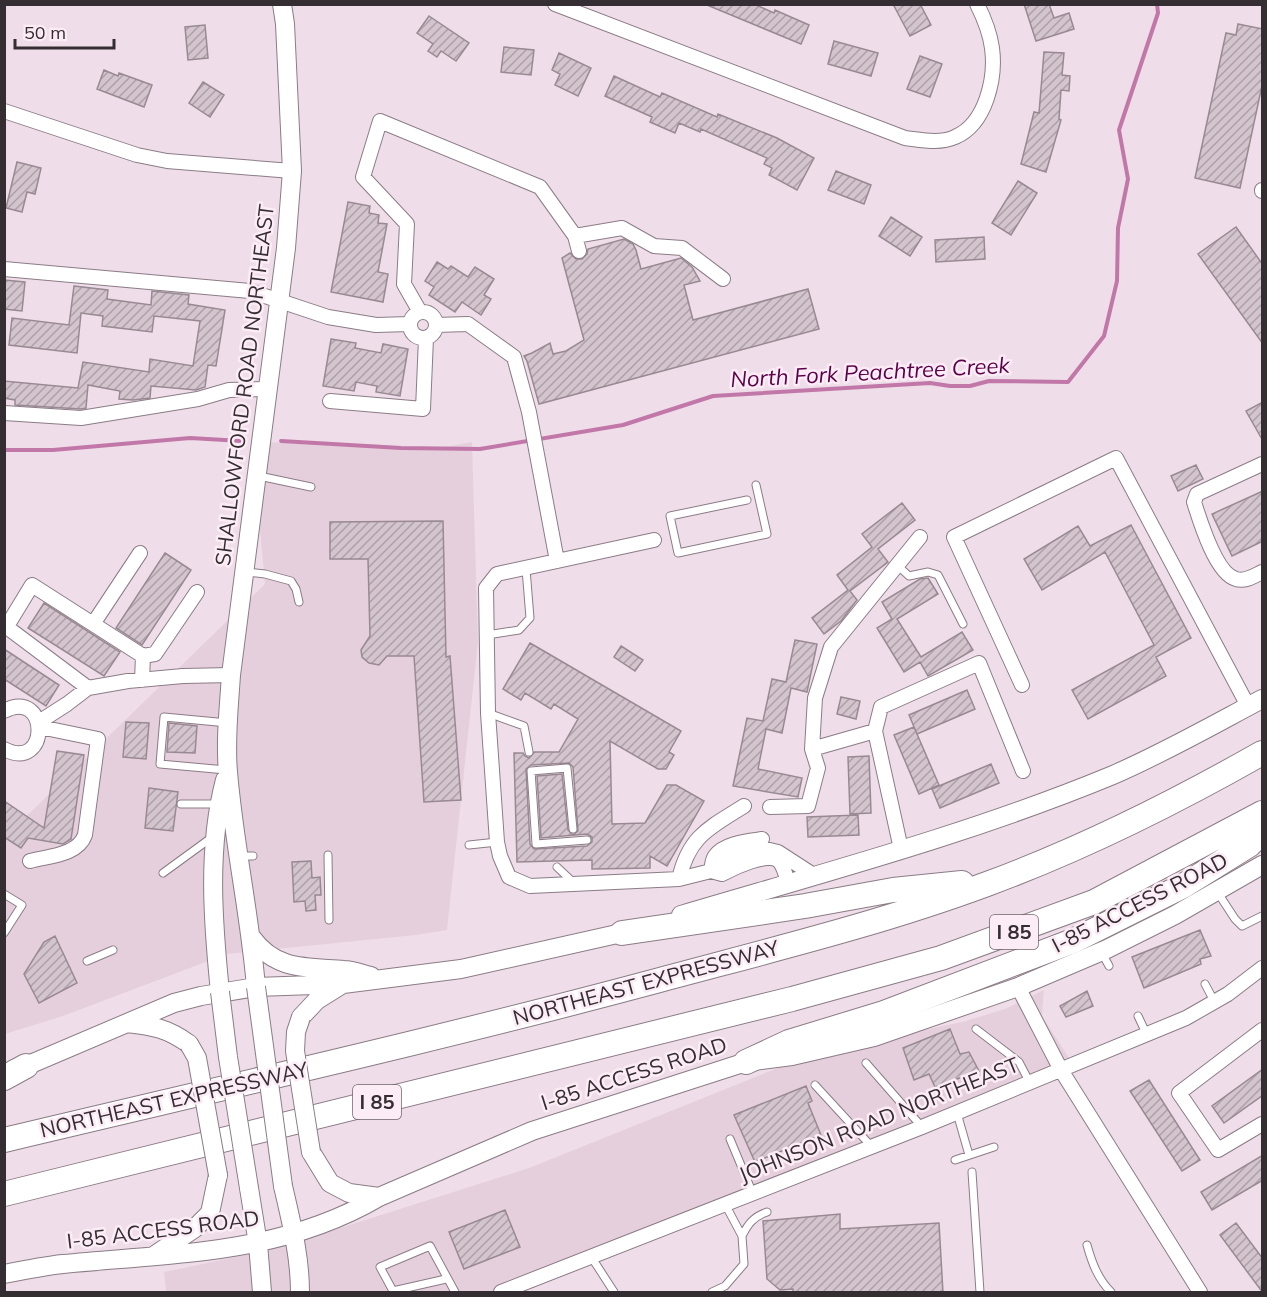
<svg xmlns="http://www.w3.org/2000/svg" width="1267" height="1297" font-family="Mulish,sans-serif">
  <style>
    .built { fill: #e6cfdd }
    .lines { fill: none; stroke-linecap: round; stroke-linejoin: round }
    .stream { stroke: #c178a9; stroke-width: 4 }
    .building { fill: url(#building-hatch); stroke: #988992; stroke-width: 1.5; fill-rule: evenodd }
    .lane-casing { stroke: #8b7c86; stroke-width: 9 }
    .street-casing { stroke: #8b7c86; stroke-width: 16 }
    .secondary-casing { stroke: #8b7c86; stroke-width: 20 }
    .highway-casing { stroke: #8b7c86; stroke-width: 26 }
    .lane { stroke: #fff; stroke-width: 7 }
    .street { stroke: #fff; stroke-width: 14 }
    .secondary { stroke: #fff; stroke-width: 18 }
    .highway { stroke: #fff; stroke-width: 24 }
    .secondary-bridge-casing { stroke: #8b7c86; stroke-width: 20; stroke-linecap: butt }
    .secondary-bridge { stroke: #fff; stroke-width: 18 }
    .labels { text-anchor: middle; stroke-width: 5; stroke-linejoin: round; paint-order: stroke }
    .shield { fill: #fcecf6; stroke: #70666c; stroke-width: 1.5 }
    .shield-label { font-size: 20px; font-weight: bold; fill: #342d31 }
    .street-label { font-size: 21px; fill: #342d31; stroke: #fcecf6 }
    .water-label { font-size: 22px; font-style: italic; fill: #5c0048; stroke: #fcecf6 }
  </style>
  <defs>
    <pattern id="building-hatch" width="6" height="6" patternUnits="userSpaceOnUse" patternTransform="scale(1.5)"><rect width="6" height="6" fill="#d4c4ce"/><path d="M-1 1l2-2M0 6l6-6M5 7l2-2" fill="none" stroke="#ada0a8"/></pattern>
  </defs>
  <rect width="100%" height="100%" fill="#efdee9"/>
  <path class="built" d="M267,442L430,450L472,442L478,642L447,930L416,935L227,954L63,1016L5,1034L4,838L265,584L257,499Z
    M1044,990L1042,1016L1071,1061L495,1292H166L164,1272L274,1249L529,1168L815,1053L962,1022L1005,1009Z"/>
  <g class="lines">
    <path class="stream" d="M281,441L401,448L480,449L623,425L713,396L930,383L950,386H970L989,381L1068,382L1104,336L1117,281L1118,228L1128,179L1119,130L1158,13L1157,4
      M4,450H53L190,438L242,441"/>
  </g>
  <path class="building" d="M754,4L774,13L775,10L809,25L801,44L707,5Z
    M893,4H920L931,25L910,36Z
    M1024,4H1049L1054,18L1069,13L1074,29L1036,41Z
    M429,16L469,43L456,61L441,51L437,57L428,51L433,44L417,33Z
    M1238,24L1263,29V81L1240,188L1195,178L1226,33L1236,35Z
    M205,25L208,58L188,60L185,27Z
    M834,41L878,53L871,76L828,64Z
    M504,47L534,50L531,75L501,72Z
    M1044,52L1064,53L1062,75L1070,76L1069,91L1061,90L1059,119L1061,120L1046,172L1021,164L1034,112L1039,113Z
    M559,53L591,68L578,96L555,85L560,74L552,70Z
    M920,56L942,64L930,97L907,89Z
    M104,70L118,76L119,73L152,85L144,107L97,89Z
    M614,76L660,97L662,93L717,117L718,114L777,138L814,158L797,190L769,175L772,168L764,164L767,158L701,129L700,132L679,123L675,133L650,122L652,117L605,96Z
    M203,82L224,95L210,117L189,103Z
    M17,162L41,168L35,194L27,192L22,212L6,208Z
    M836,171L871,185L864,204L828,190Z
    M1018,181L1037,193L1011,235L992,223Z
    M348,202L370,206L369,213L379,215L378,223L387,224L378,272L388,274L383,302L331,292Z
    M891,217L922,237L910,256L879,236Z
    M1236,227L1263,265V344L1198,254Z
    M984,237L985,259L936,262L935,240Z
    M624,239L633,244L636,250L641,269L681,258L692,267L700,281L684,285L693,320L808,289L819,329L539,404L527,361L524,356L532,353L550,343L553,354L566,351L584,340L562,258L570,253L576,259H582L587,254L588,249Z
    M437,262L448,269L451,266L468,277L475,267L494,279L484,295L491,299L481,315L462,302L455,312L429,295L434,287L425,281Z
    M4,280L25,282L22,311L4,309Z
    M74,286L108,290L107,299L151,305L152,291L189,295L188,304L225,310L216,366L208,365L205,387L196,390L151,386L150,398L133,400L119,399L120,391L88,385L86,408L81,409L15,405V400L4,398V381L78,388L83,362L149,372L150,359L193,366L200,321L154,316L152,332L102,326L103,316L81,313L77,353L9,345L12,318L69,325Z
    M331,339L356,343L355,348L381,353L383,344L408,349L400,396L376,392L377,386L356,382L354,391L323,386Z
    M1263,402V441L1246,411Z
    M1196,465L1203,479L1178,491L1171,476Z
    M1263,491V541L1232,556L1212,514Z
    M902,503L915,520L878,549L888,562L850,591L857,600L841,621L824,634L812,618L848,590L837,575L872,547L862,534Z
    M443,521L446,657L450,656L461,800L424,802L414,656H387L379,665L369,663L362,657L361,650L370,636L368,559H330V522Z
    M1131,525L1191,638L1156,657L1166,676L1088,719L1072,690L1154,645L1105,552L1042,590L1024,559L1078,526L1090,546Z
    M165,553L191,570L142,645L116,628Z
    M928,578L938,594L897,619L921,657L962,632L973,650L928,676L920,662L904,672L877,628L892,619L882,602L920,579Z
    M44,603L120,652L104,676L28,628Z
    M795,640L817,644L807,692L791,688L782,733L766,729L758,769L802,778L798,797L733,786L747,718L763,721L772,679L786,682Z
    M530,643L681,731L669,752L674,755L666,769H658L610,741L612,824L645,823L667,785H676L704,801L667,866L650,856V868L592,869V860L517,862L514,753H523L525,756L529,758L534,752H559L578,719L554,704L551,709L525,693L521,700L503,689ZM569,763L573,767L578,831L573,835L568,830L562,774L537,776L541,838L587,834L592,837V842L587,846L534,849L530,844L526,769L531,765Z
    M621,646L643,660L635,671L614,657Z
    M4,649L59,685L46,706L4,679Z
    M967,690L975,709L917,734L909,715Z
    M841,697L860,701L856,719L837,714Z
    M126,722L149,723L146,759L123,757Z
    M169,723L197,726L195,753L167,752Z
    M914,727L939,785L919,794L894,735Z
    M57,751L84,755L71,839L63,844L28,838L21,848L4,837V801L44,828Z
    M869,756L871,813L850,814L848,757Z
    M991,764L999,783L940,808L932,789Z
    M149,788L178,792L173,831L145,828Z
    M858,815L859,835L808,837L807,817Z
    M311,861L312,878L320,877L321,895H315L316,910L306,911L305,901L294,902L292,862Z
    M1200,930L1211,956L1200,959L1201,964L1144,988L1132,957Z
    M55,936L77,983L39,1003L24,974L44,942Z
    M1087,991L1093,1006L1066,1017L1060,1006Z
    M950,1029L960,1054L969,1052L979,1071L935,1087L929,1074L914,1080L903,1048Z
    M1263,1069V1095L1224,1123L1212,1106Z
    M1149,1080L1200,1160L1182,1171L1130,1091Z
    M806,1086L812,1101L808,1103L821,1135L755,1162L734,1115Z
    M1263,1155V1180L1212,1210L1201,1192Z
    M505,1210L520,1247L464,1269L449,1232Z
    M840,1214V1229L939,1223L943,1293H793V1289L780,1290L767,1279L763,1221Z
    M1236,1223L1263,1259V1293L1220,1235Z"/>
  <g class="lines">
    <g class="lane-casing">
      <path id="lane" d="M259,476L311,487
        M747,500L670,516L678,553L767,534L756,485
        M897,565L909,576L928,572L938,575L963,624
        M246,572L265,574L291,581L296,589L299,602
        M487,635L519,630L530,618L526,569
        M488,713L524,726L529,752
        M226,770L160,764L164,717L228,723
        M181,804H218
        M573,829L567,768L531,771L536,844L587,840
        M469,845L497,842
        M328,855L329,920
        M240,856H253
        M557,867L575,884
        M163,873L211,838
        M1218,893L1235,919L1242,926L1262,916
        M4,894L22,905L4,933
        M1102,953L1109,966
        M87,961L113,950
        M1205,984L1214,1001
        M1138,1016L1146,1033
        M976,1029L1019,1062L1030,1083
        M866,1063L922,1127
        M815,1085L872,1147
        M957,1113L969,1155
        M730,1139L753,1194
        M955,1160L994,1147
        M972,1172L980,1292
        M742,1236C748,1224 753,1217 767,1212
        M1087,1245C1092,1263 1098,1279 1111,1292
        M592,1258L614,1292
        M446,1279L393,1291L380,1267L430,1246L455,1292
        M712,1292L725,1286L744,1264L742,1236L725,1204"/>
    </g>
    <g class="street-casing">
      <path id="street" d="M555,4L905,138C922,140 940,144 955,137C986,124 996,78 992,48C990,33 984,18 977,4
        M4,111L137,155L167,161L292,171
        M1262,190V191
        M575,236L579,251
        M4,269L250,291L328,317L376,325L410,324
        M420,312L404,284L407,224L363,177L380,121L540,187L575,236L622,228L654,246L682,248L723,279
        M410 325a13 13 0 1 1 26 0a13 13 0 1 1-26 0Z
        M436,325L468,324L514,357L529,412L557,561
        M330,401L423,409L426,338
        M4,413L81,418L198,399L229,390L267,389
        M1262,464L1197,494L1194,502C1200,521 1216,574 1236,579C1245,582 1254,576 1262,572
        M654,540L497,574L486,588L488,713L497,842L500,856L509,877L530,886L679,879L711,871L723,862L757,847L778,852L815,876
        M93,624L140,553
        M4,625L88,688
        M7,626L32,585L143,656L142,680
        M143,656L155,654L197,592
        M1022,685L954,537L1116,458L1248,706
        M4,711C50,687 50,773 4,749
        M39,722L67,704L88,688L128,681L183,676L231,675
        M812,749L875,731
        M770,807L808,806L818,768L812,749L815,698L831,647L920,537
        M901,849L875,731L881,707L979,663L1023,771
        M30,861C49,856 78,855 85,835L98,739L40,727
        M711,871L722,874C733,868 769,851 779,861C784,866 786,876 788,883
        M711,871C712,866 712,860 715,856C724,843 748,841 762,839
        M679,879C689,836 709,828 744,806
        M1018,987L1061,1070L1200,1292
        M1262,1030L1179,1093L1218,1150L1262,1124
        M501,1292L922,1127L1186,1018L1228,994L1262,968"/>
    </g>
    <g class="secondary-casing">
      <path id="secondary" d="M681,915C826,872 973,833 1113,775C1164,753 1213,725 1262,699
        M252,938C276,971 307,967 344,970C353,970 362,974 371,976
        M256,987C250,915 234,844 228,772C225,740 229,707 231,675L286,248L292,171L285,24L282,4
        M220,992C213,923 207,848 225,780
        M301,1017L317,1000L341,985
        M127,1023C153,1026 167,1028 189,1044
        M14,1069L26,1066L174,1003L201,996L256,987L343,984L461,969L635,930
        M311,1152L330,1183L349,1193L379,1197
        M283,1186C291,1221 300,1256 300,1292
        M249,1188L258,1244L262,1292
        M155,1255L195,1228L210,1213L218,1175
        M4,1274C24,1270 44,1266 63,1264C174,1253 280,1255 379,1197L532,1131L746,1062L792,1056L874,1037L1018,987L1107,949L1175,915L1262,865"/>
    </g>
    <g class="highway-casing">
      <path id="highway" d="M622,933L805,906L893,890L962,883
        M746,1062L789,1042L884,1013L1073,941L1183,886L1249,845L1262,832
        M4,1078L26,1066
        M4,1140C222,1088 440,1039 656,981C767,951 879,924 987,884C1082,849 1174,803 1262,753
        M4,1194L792,999L941,958L1094,902L1262,813"/>
    </g>
    <use href="#lane" class="lane"/>
    <use href="#street" class="street"/>
    <use href="#secondary" class="secondary"/>
    <use href="#highway" class="highway"/>
    <g class="secondary-bridge-casing">
      <path id="secondary-bridge" d="M256,987L283,1186
        M220,992L228,1057L249,1188
        M301,1017L296,1032L295,1051L311,1152
        M189,1044L197,1058L218,1175"/>
    </g>
    <use href="#secondary-bridge" class="secondary-bridge"/>
  </g>
  <g class="labels">
    <g class="shield">
      <rect x="990" y="915" width="48" height="34" rx="4.5"/>
      <rect x="353" y="1085" width="48" height="34" rx="4.5"/>
    </g>
    <g class="shield-label">
      <text x="1014" y="939">I 85</text>
      <text x="377" y="1109">I 85</text>
    </g>
    <g class="street-label">
      <text transform="translate(245 385) rotate(-83)" y="7">SHALLOWFORD ROAD NORTHEAST</text>
      <text transform="translate(1140 903) rotate(-27)" y="7">I-85 ACCESS ROAD</text>
      <text transform="translate(646 983) rotate(-15)" y="7">NORTHEAST EXPRESSWAY</text>
      <text transform="translate(634 1074) rotate(-18)" y="7">I-85 ACCESS ROAD</text>
      <text transform="translate(174 1100) rotate(-13)" y="7">NORTHEAST EXPRESSWAY</text>
      <text transform="translate(879 1120) rotate(-22)" y="7">JOHNSON ROAD NORTHEAST</text>
      <text transform="translate(163 1230) rotate(-7)" y="7">I-85 ACCESS ROAD</text>
    </g>
    <g class="water-label">
      <text transform="translate(870 372) rotate(-3)" y="8">North Fork Peachtree Creek</text>
    </g>
  </g>
  <rect width="1267" height="1297" fill="none" stroke="#342d31" stroke-width="12"/>
  <path d="M15 39v9h99v-9" fill="none" stroke="#342d31" stroke-width="3"/>
  <text x="24" y="39" font-size="18" fill="#342d31" stroke="#fcecf6" stroke-width="4.5" paint-order="stroke">50 m</text>
</svg>
